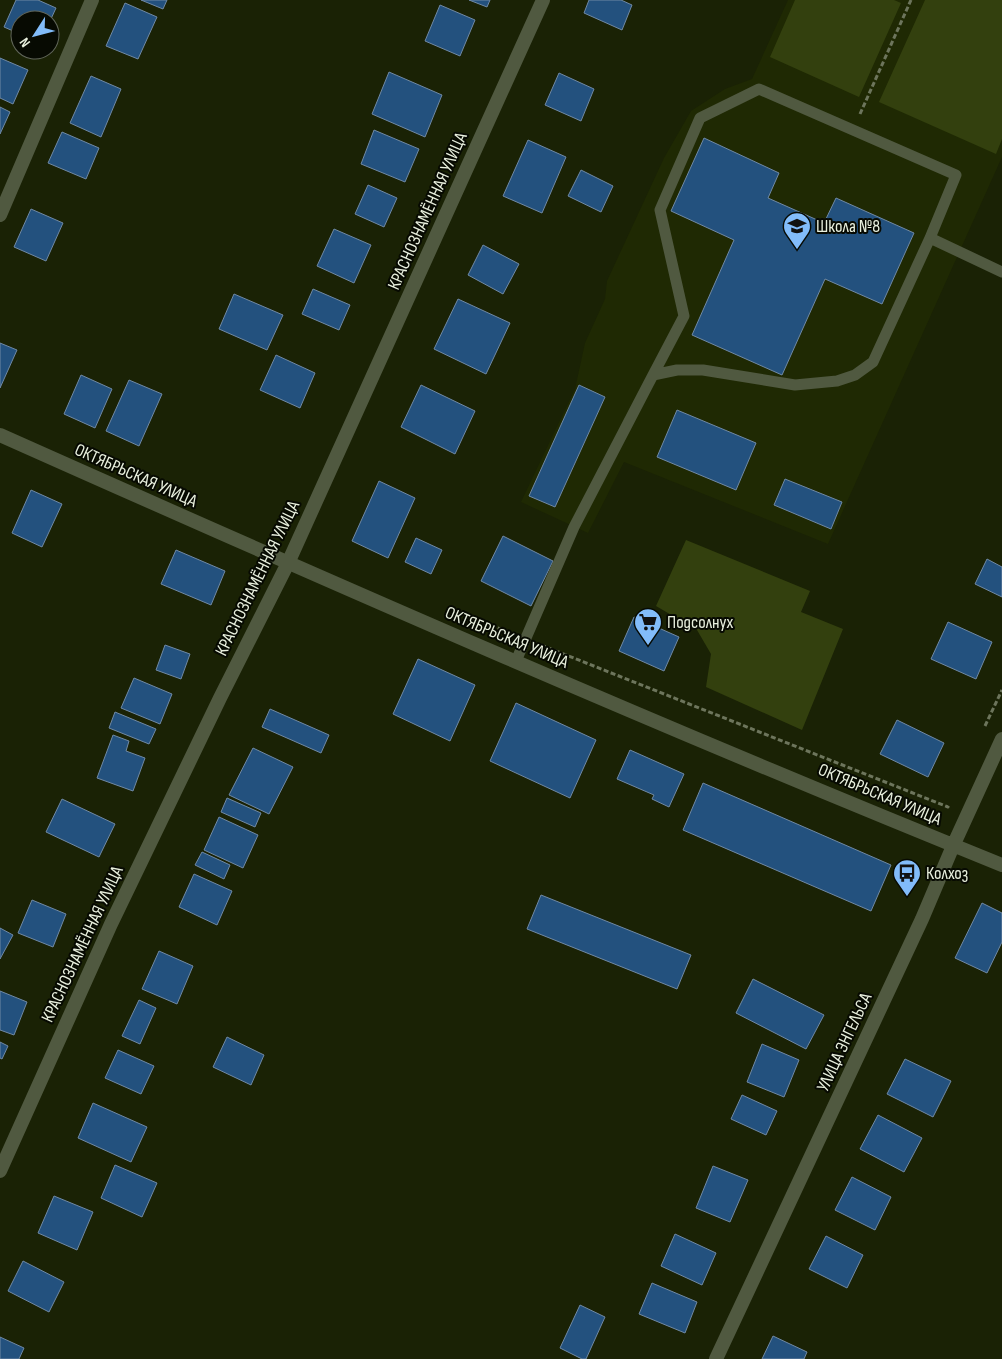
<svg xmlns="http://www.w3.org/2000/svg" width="1002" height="1359" font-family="'Sofia Sans Condensed',sans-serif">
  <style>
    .built { fill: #1f2903 }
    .green { fill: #33400e }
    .building { fill: #23517e; stroke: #7089a4 }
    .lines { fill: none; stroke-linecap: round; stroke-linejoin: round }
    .path { stroke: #6d755c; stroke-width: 3; stroke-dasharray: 5 2.5; stroke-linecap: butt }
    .service { stroke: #505940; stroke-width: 11 }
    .minor { stroke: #505940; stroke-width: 14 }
    .labels { text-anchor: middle; stroke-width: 4; stroke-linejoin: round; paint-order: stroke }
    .street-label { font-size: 18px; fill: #e9f0de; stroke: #070a02 }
    .poi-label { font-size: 18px; fill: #e9f0de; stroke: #070a02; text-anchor: start }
  </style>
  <rect width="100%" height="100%" fill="#1a2205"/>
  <path class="built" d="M788,0H1002V157L828,544L624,462L588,533L521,502L575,389L585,343L605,299L607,281L664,158L691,111L725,89L752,79Z"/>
  <path class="green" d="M795,0H894L901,3L859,97L770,57Z
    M925,0H1002V139L996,154L879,102Z
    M686,540L810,591L801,612L843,629L802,730L706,687L711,654L697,630L656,606Z"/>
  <path class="building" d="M16,0H38L56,8L50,21L20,20V34L4,27Z
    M141,0H167L163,9Z
    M469,0H490L487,7Z
    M589,0H621L632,5L622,30L584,13Z
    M125,3L157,17L138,59L106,46Z
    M440,5L475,20L460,56L425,41Z
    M0,58L28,70L13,104L0,98Z
    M389,72L442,95L425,137L372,114Z
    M559,73L594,89L581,121L545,105Z
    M91,76L121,89L101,137L70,123Z
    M0,107L10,112L0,134Z
    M374,130L419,149L405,182L361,164Z
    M62,132L99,148L86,179L48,163Z
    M704,138L779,173L768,198L824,223L836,198L914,233L882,304L825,279L782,375L692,335L734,240L671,211Z
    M528,140L566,157L542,213L503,196Z
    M581,170L613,186L601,212L568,196Z
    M368,185L397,198L384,227L355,214Z
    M31,209L63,223L46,261L14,247Z
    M334,229L371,245L354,283L317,266Z
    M483,245L519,264L503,294L468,275Z
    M313,289L350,305L339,330L302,314Z
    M234,294L283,315L267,350L219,329Z
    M458,299L510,323L486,374L434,349Z
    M0,343L17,350L0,388Z
    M276,355L315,373L300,408L260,390Z
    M81,375L112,389L95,428L64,414Z
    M129,380L162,394L139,446L106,431Z
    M421,385L475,411L455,454L401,427Z
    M579,385L605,397L555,507L529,496Z
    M677,410L756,443L736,490L657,457Z
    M785,479L842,502L831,529L774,505Z
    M379,481L415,498L388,558L352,541Z
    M31,490L62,504L42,547L12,533Z
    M503,536L553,561L531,606L481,581Z
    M416,538L442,550L431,574L405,562Z
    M176,550L225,571L211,605L161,584Z
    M987,559L1002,567V597L975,584Z
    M634,617L679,637L664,671L619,651Z
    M948,622L992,642L976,679L931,659Z
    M165,645L190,654L181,679L156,670Z
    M418,659L475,685L450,741L393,714Z
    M134,678L172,694L160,724L121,708Z
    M516,703L596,740L570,798L490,761Z
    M270,709L329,735L321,753L262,727Z
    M115,712L156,729L149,744L109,728Z
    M897,720L944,743L928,777L880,754Z
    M113,735L129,741L126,751L145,758L133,791L97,778Z
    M253,748L293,767L269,814L229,795Z
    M630,750L684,774L669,807L652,799L654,795L617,779Z
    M703,783L891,865L871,911L683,830Z
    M227,798L261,813L255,827L221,812Z
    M62,799L115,824L99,857L46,832Z
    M219,817L258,835L243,868L204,850Z
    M202,852L230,865L224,879L195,865Z
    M194,874L232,891L217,925L179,907Z
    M541,895L691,955L677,989L527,929Z
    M32,900L66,914L53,947L18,933Z
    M982,903L1002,913V942L987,973L955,958Z
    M0,928L13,935L0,959Z
    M159,951L193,966L177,1004L142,989Z
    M753,979L824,1015L806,1049L736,1013Z
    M0,991L27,1002L14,1035L0,1030Z
    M139,1000L156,1008L140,1044L122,1036Z
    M227,1037L264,1055L251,1085L213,1067Z
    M0,1042L8,1046L2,1059L0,1058Z
    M762,1044L799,1060L784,1097L747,1082Z
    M118,1050L154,1066L141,1094L105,1078Z
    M905,1059L951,1081L933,1117L887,1094Z
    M742,1095L777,1111L766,1135L731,1119Z
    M93,1103L147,1127L131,1162L78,1138Z
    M878,1115L922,1138L904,1172L860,1149Z
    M115,1165L157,1183L142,1217L101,1198Z
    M713,1166L748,1180L730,1222L696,1208Z
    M852,1177L891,1197L875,1230L835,1210Z
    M54,1196L93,1212L77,1250L38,1233Z
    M675,1234L716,1253L702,1285L661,1266Z
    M826,1236L863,1255L847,1288L809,1269Z
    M23,1261L64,1282L49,1312L8,1291Z
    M652,1283L697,1302L685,1333L639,1314Z
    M580,1305L605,1317L586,1359H582L560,1348Z
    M773,1336L807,1352L804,1359H762Z
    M0,1337L24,1348L19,1359H0Z"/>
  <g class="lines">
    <path class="path" d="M860,114L911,0
      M456,611L508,632
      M541,645L948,807V806
      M985,726L1002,690"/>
    <path class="service" d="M759,89L956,175L930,238L873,362L855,375L837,381L795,385L703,370H677L653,375L684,316L660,210L700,118Z
      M930,238L1002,272
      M516,661L574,527L653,375"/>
    <path class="minor" d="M0,215L92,0
      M0,435C332,583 665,729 1002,865
      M0,1171L111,924L220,698L288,563L543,0
      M716,1359L922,919L953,846L1002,739"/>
  </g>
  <defs>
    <g id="school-pin" transform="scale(1.4375)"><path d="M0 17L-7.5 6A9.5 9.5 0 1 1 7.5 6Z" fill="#82bcfa" stroke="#070a02"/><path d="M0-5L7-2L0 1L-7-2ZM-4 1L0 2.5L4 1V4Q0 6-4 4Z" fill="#111"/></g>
    <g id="supermarket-pin" transform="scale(1.4375)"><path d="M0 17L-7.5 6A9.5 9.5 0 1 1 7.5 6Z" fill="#82bcfa" stroke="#070a02"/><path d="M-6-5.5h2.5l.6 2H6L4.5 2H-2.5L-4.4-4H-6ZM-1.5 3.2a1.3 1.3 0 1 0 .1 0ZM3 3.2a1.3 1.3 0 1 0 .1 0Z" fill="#111"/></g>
    <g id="bus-pin" transform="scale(1.4375)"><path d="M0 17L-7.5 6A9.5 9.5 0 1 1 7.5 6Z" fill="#82bcfa" stroke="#070a02"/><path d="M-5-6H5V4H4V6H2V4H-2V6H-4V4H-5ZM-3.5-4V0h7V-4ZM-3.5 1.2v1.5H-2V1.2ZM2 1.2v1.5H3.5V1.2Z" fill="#111"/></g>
  </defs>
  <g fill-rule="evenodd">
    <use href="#school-pin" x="797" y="226"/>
    <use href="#supermarket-pin" x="648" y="622"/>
    <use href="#bus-pin" x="907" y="873"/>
  </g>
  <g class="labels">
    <g class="street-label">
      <text transform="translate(427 211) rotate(-66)" y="6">КРАСНОЗНАМЁННАЯ УЛИЦА</text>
      <text transform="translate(136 475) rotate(24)" y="6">ОКТЯБРЬСКАЯ УЛИЦА</text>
      <text transform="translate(257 578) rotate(-64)" y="6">КРАСНОЗНАМЁННАЯ УЛИЦА</text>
      <text transform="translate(507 637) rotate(23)" y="6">ОКТЯБРЬСКАЯ УЛИЦА</text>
      <text transform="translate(880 794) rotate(23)" y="6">ОКТЯБРЬСКАЯ УЛИЦА</text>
      <text transform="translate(82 944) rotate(-65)" y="6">КРАСНОЗНАМЁННАЯ УЛИЦА</text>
      <text transform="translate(844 1042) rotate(-65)" y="6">УЛИЦА ЭНГЕЛЬСА</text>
    </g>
    <g class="poi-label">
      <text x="816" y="232">Школа №8</text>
      <text x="667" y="628">Подсолнух</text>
      <text x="926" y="879">Колхоз</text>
    </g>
  </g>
  <g transform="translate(35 35) rotate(234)"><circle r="24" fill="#070a02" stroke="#61665a"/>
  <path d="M0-4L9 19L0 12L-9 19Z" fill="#82bcfa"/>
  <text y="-8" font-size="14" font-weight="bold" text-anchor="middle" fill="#e9f0de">N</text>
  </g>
</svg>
